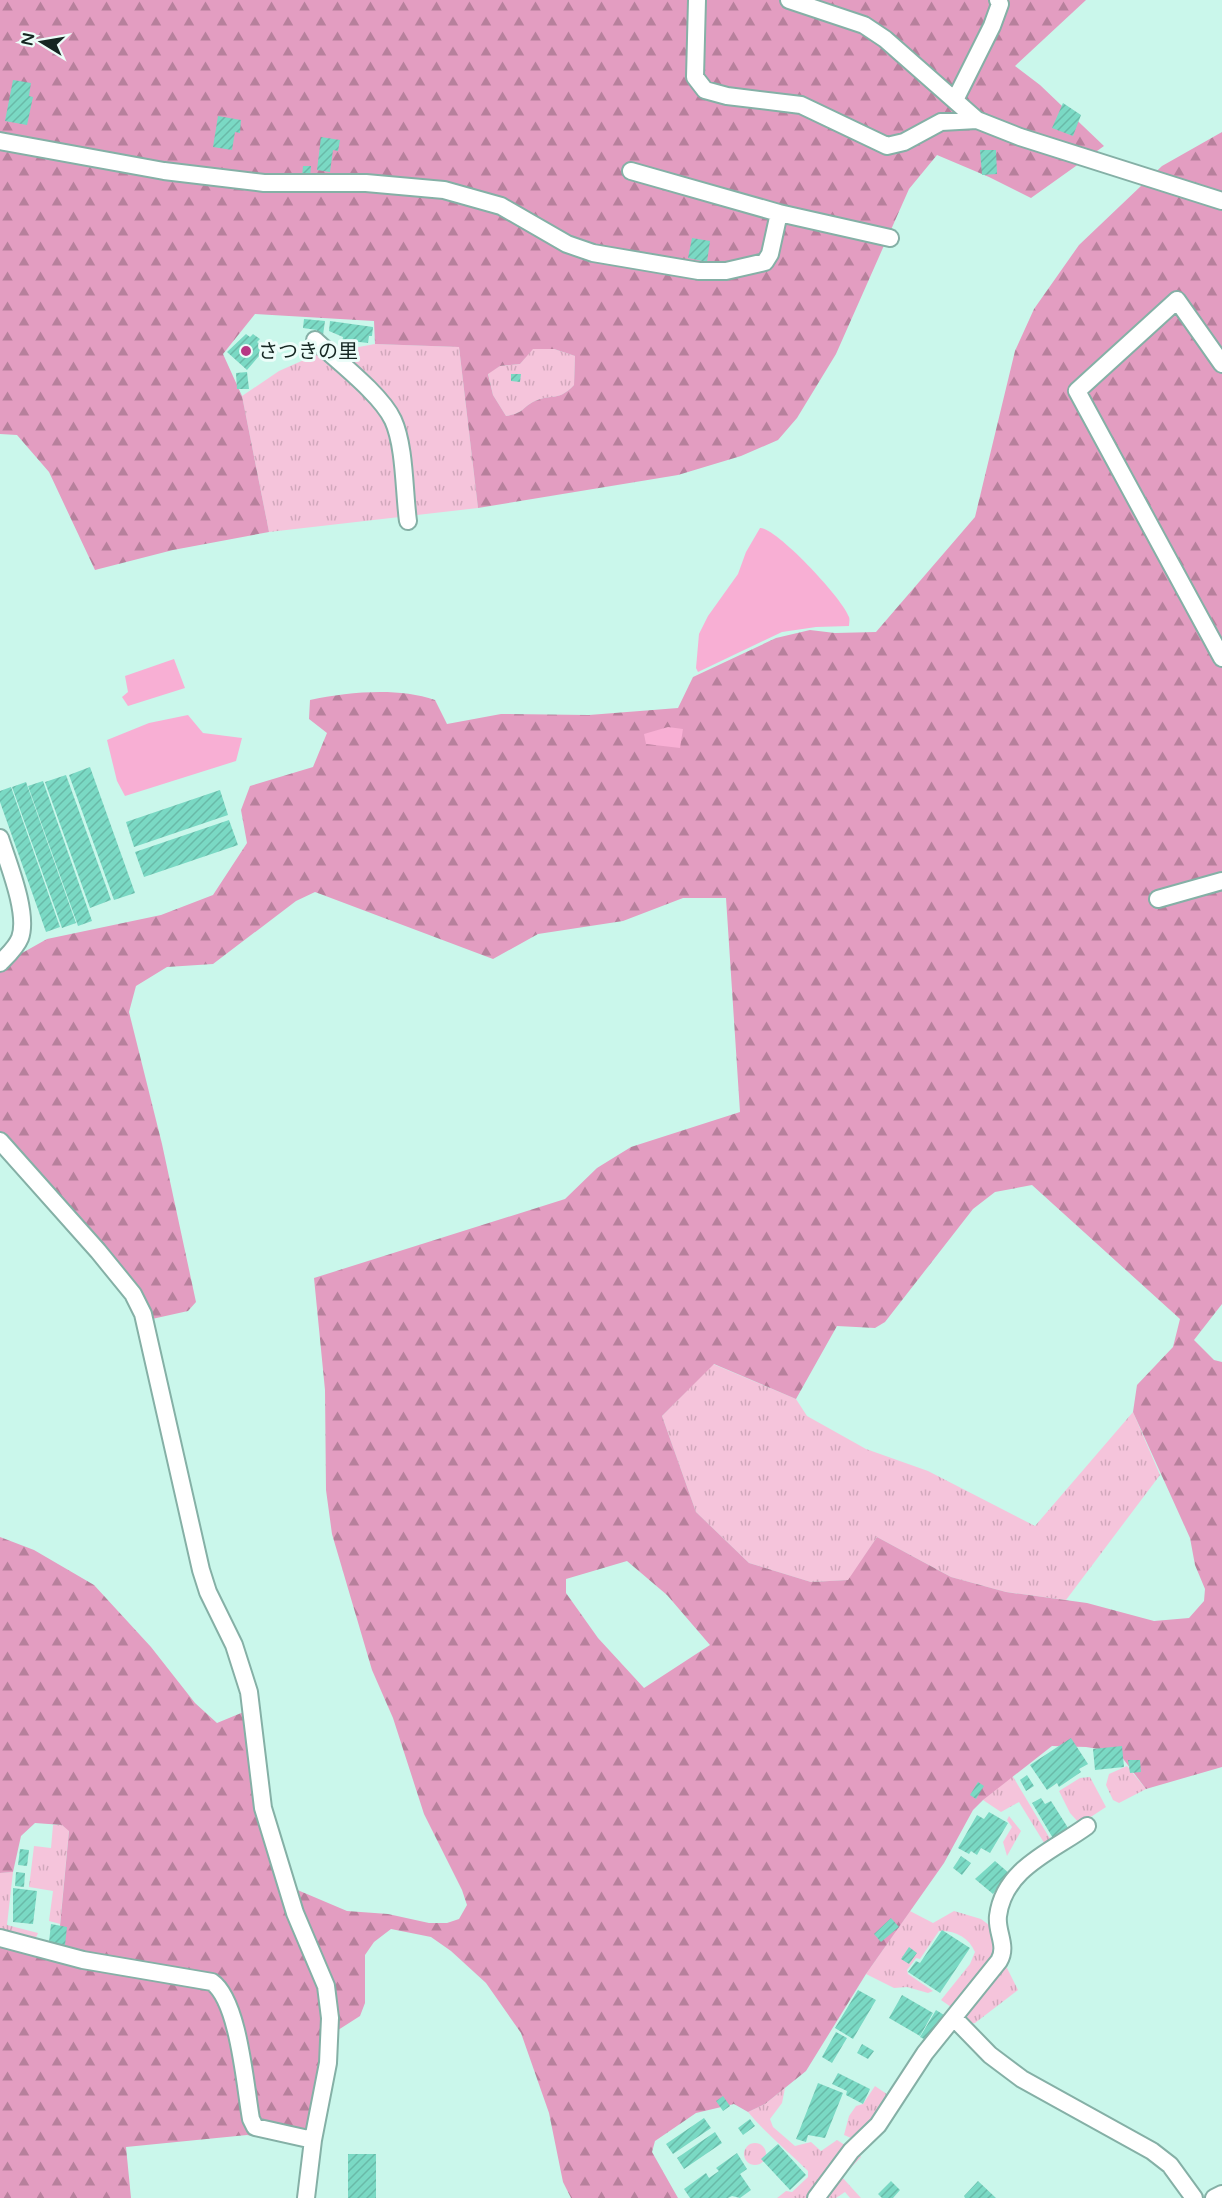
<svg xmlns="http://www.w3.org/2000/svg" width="1222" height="2198" font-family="'Varela Round','Noto Sans JP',sans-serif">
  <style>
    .grass { fill: url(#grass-tufts) }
    .forest { fill: url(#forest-firs); fill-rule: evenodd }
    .water { fill: #f8afd4 }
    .building { fill: url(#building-hatch) }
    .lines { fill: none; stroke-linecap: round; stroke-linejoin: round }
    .minor-casing { stroke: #85b0a6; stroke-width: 20 }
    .minor { stroke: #fff; stroke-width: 16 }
    .poi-dot { fill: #b73884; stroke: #ecfdf9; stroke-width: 2 }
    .labels { text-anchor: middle; stroke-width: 6; stroke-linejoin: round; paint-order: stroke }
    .poi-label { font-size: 20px; fill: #152622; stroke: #ecfdf9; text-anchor: start }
  </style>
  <defs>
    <pattern id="grass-tufts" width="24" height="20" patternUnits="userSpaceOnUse" patternTransform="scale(1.5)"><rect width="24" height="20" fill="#f5c4db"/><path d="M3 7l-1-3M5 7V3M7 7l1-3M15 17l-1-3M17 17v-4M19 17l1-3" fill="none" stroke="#d1a8bc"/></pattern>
    <pattern id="forest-firs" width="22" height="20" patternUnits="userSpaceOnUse" patternTransform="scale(1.5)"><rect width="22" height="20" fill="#e39dc1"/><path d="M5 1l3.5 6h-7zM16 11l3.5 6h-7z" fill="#b7809c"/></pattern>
    <pattern id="building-hatch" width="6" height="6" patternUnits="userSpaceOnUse" patternTransform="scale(1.5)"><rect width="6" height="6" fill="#7ad9c4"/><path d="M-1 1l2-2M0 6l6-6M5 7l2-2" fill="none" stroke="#69baa8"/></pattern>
  </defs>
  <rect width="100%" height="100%" fill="#caf7eb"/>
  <path class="grass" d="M375,344L459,347L478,508L269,532L242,396L279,371L315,355Z
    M532,349H554L575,356L574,385C558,402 553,393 535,401C522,407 525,413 506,416L493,395L488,373L500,366L520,364Z
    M713,1364L796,1399L807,1416L866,1449L928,1471L1035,1526L1133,1412L1160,1475L1066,1600L1006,1592L951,1577L877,1537L849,1580L811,1582L749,1563L696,1512L662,1416Z
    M1127,1766L1146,1789L1119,1803L1113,1800L1106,1785L1109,1774Z
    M1012,1775L1052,1842L1046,1846L1019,1802L1001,1812L983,1800Z
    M1090,1777L1106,1807L1080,1824L1070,1813L1059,1791L1080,1778Z
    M1009,1816L1021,1831L1007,1856L1003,1842L1012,1827L1007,1820Z
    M53,1825H62L69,1830L60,1924L49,1921L53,1891L29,1887L34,1846L51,1848Z
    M13,1872L7,1925L38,1933L35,1940L0,1930V1873Z
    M910,1911L933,1923L954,1911L981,1919L993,1928L998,1950L954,2009L941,2000L970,1964L975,1952C969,1937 954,1930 939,1931L920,1959L916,1958L907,1970L908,1974L933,1991L928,1993L907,1987L894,1988L866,1974Z
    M1004,1962L1018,1990L975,2023L969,2024L964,2019L965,2014Z
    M875,2086L891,2097L858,2137L851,2138L844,2135L849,2116L856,2106L863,2104Z
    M785,2088L782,2103L770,2119L773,2127L795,2146L811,2142L821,2151L837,2140L848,2147L812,2198H777L786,2191L792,2192L808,2177V2171C788,2151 766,2134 748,2112L765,2104Z
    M744 2154a11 11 0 1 1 22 0a11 11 0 1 1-22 0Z
    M859,2154L861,2157L842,2177L861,2198H850L845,2192L836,2198H821Z"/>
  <path class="forest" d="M0,0H1086L1015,66L1040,85L1104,146L1031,198L989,177L937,155L909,189L836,354L797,418L778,440L741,456L678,475L478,508L459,347L375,344L374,321L255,314L223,354L242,396L269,532L173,550L95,570L49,472L17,435L0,434ZM533,349H554L575,356L574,385C558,402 553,393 535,401C522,407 525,413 506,416L493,395L488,374L500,366L520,364Z
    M1222,132V1304L1194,1340L1214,1360L1222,1362V1767L1146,1789L1118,1752L1086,1747L1052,1746L983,1800L973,1810L944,1863L866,1974L806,2071L765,2104L748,2112L734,2104L696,2113L655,2141L652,2152L678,2198H571L563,2182L549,2113L521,2033L486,1983L451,1951L431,1937L391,1929L374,1942L365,1955V2003L360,2016L335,2032L305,2146L247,2135L126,2147L131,2198H0V1944L58,1947L69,1831L62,1825L35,1823L21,1836L13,1872L0,1873V1537L34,1550L94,1585L151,1647L195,1703L217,1723L246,1711L281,1883L347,1911L388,1914L429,1923H447L459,1919L467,1905L462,1890L424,1814L393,1718L372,1670L332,1534L326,1490L325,1390L314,1278L565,1199L597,1168L631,1147L740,1112L726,898H683L623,921L538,934L493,959L315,892L296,901L213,964L167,967L136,986L129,1012L162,1144L196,1302L188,1311L152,1319L0,1134V972L15,957L47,939L161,915L213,895L247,843L241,810L250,786L313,767L327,733L309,719L310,700C349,692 397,687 435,700L447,724L501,714L589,715L678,708L693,677L776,638L810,630L835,633L876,632L975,517L1015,351L1034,309L1079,245L1162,166ZM1032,1185L1180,1319L1173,1347L1137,1385L1133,1412L1190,1538L1195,1565L1205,1589L1204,1601L1189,1618L1154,1621L1087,1603L1006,1592L951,1577L877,1537L848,1580L811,1582L749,1563L696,1512L662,1416L714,1364L796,1399L837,1326L875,1328L885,1322L973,1209L995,1192ZM627,1561L667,1595L710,1645L644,1688L598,1638L566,1593V1579Z"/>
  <path class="water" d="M760,528C776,527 844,600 849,617C850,619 849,624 849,626L816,627L782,632L698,672L696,668L699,634L708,616L738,574L746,552Z
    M174,659L185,688L128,706L122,697L128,692L125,676Z
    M188,715L203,733L242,738L236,761L125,796L117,781L107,740L149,723Z
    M668,727L683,729L680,748L646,744L644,734Z"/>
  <path class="building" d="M13,80L31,83L29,96L33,97L27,125L5,121Z
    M1063,103L1081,115L1073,136L1052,128Z
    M218,116L241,120L240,133L235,132L232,150L213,147Z
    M321,137L340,140L338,151L333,150L330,172L317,170Z
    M980,150H996L997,174L982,175Z
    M303,166H311L310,177H302Z
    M692,238L710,241L707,262L688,258Z
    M304,319L325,321L323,335L317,334V330L303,328Z
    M330,321L373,327L372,336H369L368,343L351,341L350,344L342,343L343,337L329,331Z
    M246,334L250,337L253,334L260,339L257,342L265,349L247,370L227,352Z
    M247,372L249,389H237L236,373Z
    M511,374H521L520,382L511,381Z
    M90,767L135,893L114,900L69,775Z
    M66,775L111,900L90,908L45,782Z
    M43,781L92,921L78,926L28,786Z
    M26,782L76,923L62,928L12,787Z
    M11,787L60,927L46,932L0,802V791Z
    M220,790L228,815L134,847L126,822Z
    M229,820L238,845L144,877L135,852Z
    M1071,1738L1088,1764L1079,1769L1081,1772L1059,1787L1057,1783L1047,1790L1030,1765Z
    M1122,1746L1124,1767L1095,1770L1093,1749Z
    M1128,1760H1140L1141,1772L1130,1773Z
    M1027,1775L1034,1786L1026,1791L1020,1780Z
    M978,1782L984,1786L976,1799L970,1795Z
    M1041,1798L1045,1804L1051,1801L1070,1831L1054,1840L1032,1803Z
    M989,1812L1008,1823L990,1853L981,1848L977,1855L971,1851L969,1854L958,1848L977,1815L984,1819Z
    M20,1849L29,1850L27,1866L18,1865Z
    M961,1856L971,1863L962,1875L953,1868Z
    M995,1861L1010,1874L993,1894L975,1879Z
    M16,1872L25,1873L24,1887L15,1886Z
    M13,1888L37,1891L33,1924L13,1922Z
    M891,1918L899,1927L881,1942L874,1934Z
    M51,1924L67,1927L65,1945L49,1942Z
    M942,1930L970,1948L940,1993L908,1972L916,1961L920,1963Z
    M909,1947L917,1953L909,1964L901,1959Z
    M858,1990L876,2000L853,2039L835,2028Z
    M902,1995L933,2013L920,2036L889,2018Z
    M936,2010L944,2015L928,2041L920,2037Z
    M836,2032L847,2038L832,2063L822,2057Z
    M862,2044L874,2051L868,2059L857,2053Z
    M838,2073L870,2089L863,2104L846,2095L847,2091L832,2084Z
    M818,2083L843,2093L825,2138L808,2135L806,2142L796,2139Z
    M723,2096L730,2106L723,2111L716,2101Z
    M704,2118L711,2128L673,2154L666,2144Z
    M750,2119L755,2126L743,2135L738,2128Z
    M715,2132L722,2143L684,2169L677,2158Z
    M778,2144L806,2175L790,2190L761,2159Z
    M737,2153L747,2169L740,2174L751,2190L740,2198L732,2196L728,2198H690L684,2189L706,2173L709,2178L719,2171L716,2168Z
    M348,2154H376V2198H348Z
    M891,2181L900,2190L893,2198H882L878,2194Z
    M978,2181L996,2198H965L964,2196Z"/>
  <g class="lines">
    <g class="minor-casing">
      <path id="minor" d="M697,0L695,77L705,90L727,96L801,105L887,146L904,142L941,122L977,120
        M789,0L864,25L885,39L977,120L1020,137L1222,201
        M955,100L992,26L1000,4L998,0
        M0,141L164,171L264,183H366L444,190L501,206L567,244L593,253L699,271H726L765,262L770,254L779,213L890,238
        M631,171L779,213
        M315,340C336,360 381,394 393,420C405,446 404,492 408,521
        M1222,364L1177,300L1077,391L1222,658
        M0,838C8,863 29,914 20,938C16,948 7,956 0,963
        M1158,899L1222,881
        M0,1141L98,1251L133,1294L143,1314L201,1570L208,1592L234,1645L249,1692L263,1808L295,1913L326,1986L330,2018L328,2063L313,2140L306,2198
        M0,1938L83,1960L212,1982C239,2001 245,2086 251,2119L255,2127L313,2140
        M954,2018L990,2055L1022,2079L1152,2151L1170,2165L1194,2198
        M816,2198L851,2151L878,2125L925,2053L999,1961C1008,1946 996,1932 998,1916C1004,1868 1053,1851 1087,1826
        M1214,2198L1222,2194"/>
    </g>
    <use href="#minor" class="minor"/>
  </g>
  <circle class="poi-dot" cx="246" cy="351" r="6"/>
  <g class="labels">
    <g class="poi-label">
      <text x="258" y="358">さつきの里</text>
    </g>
  </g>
  <g transform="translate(42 42) rotate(281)" stroke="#ecfdf9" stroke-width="4.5" paint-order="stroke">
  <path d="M0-4.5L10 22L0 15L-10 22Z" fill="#152622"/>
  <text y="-9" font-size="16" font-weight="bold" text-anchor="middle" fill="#152622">N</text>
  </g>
</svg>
